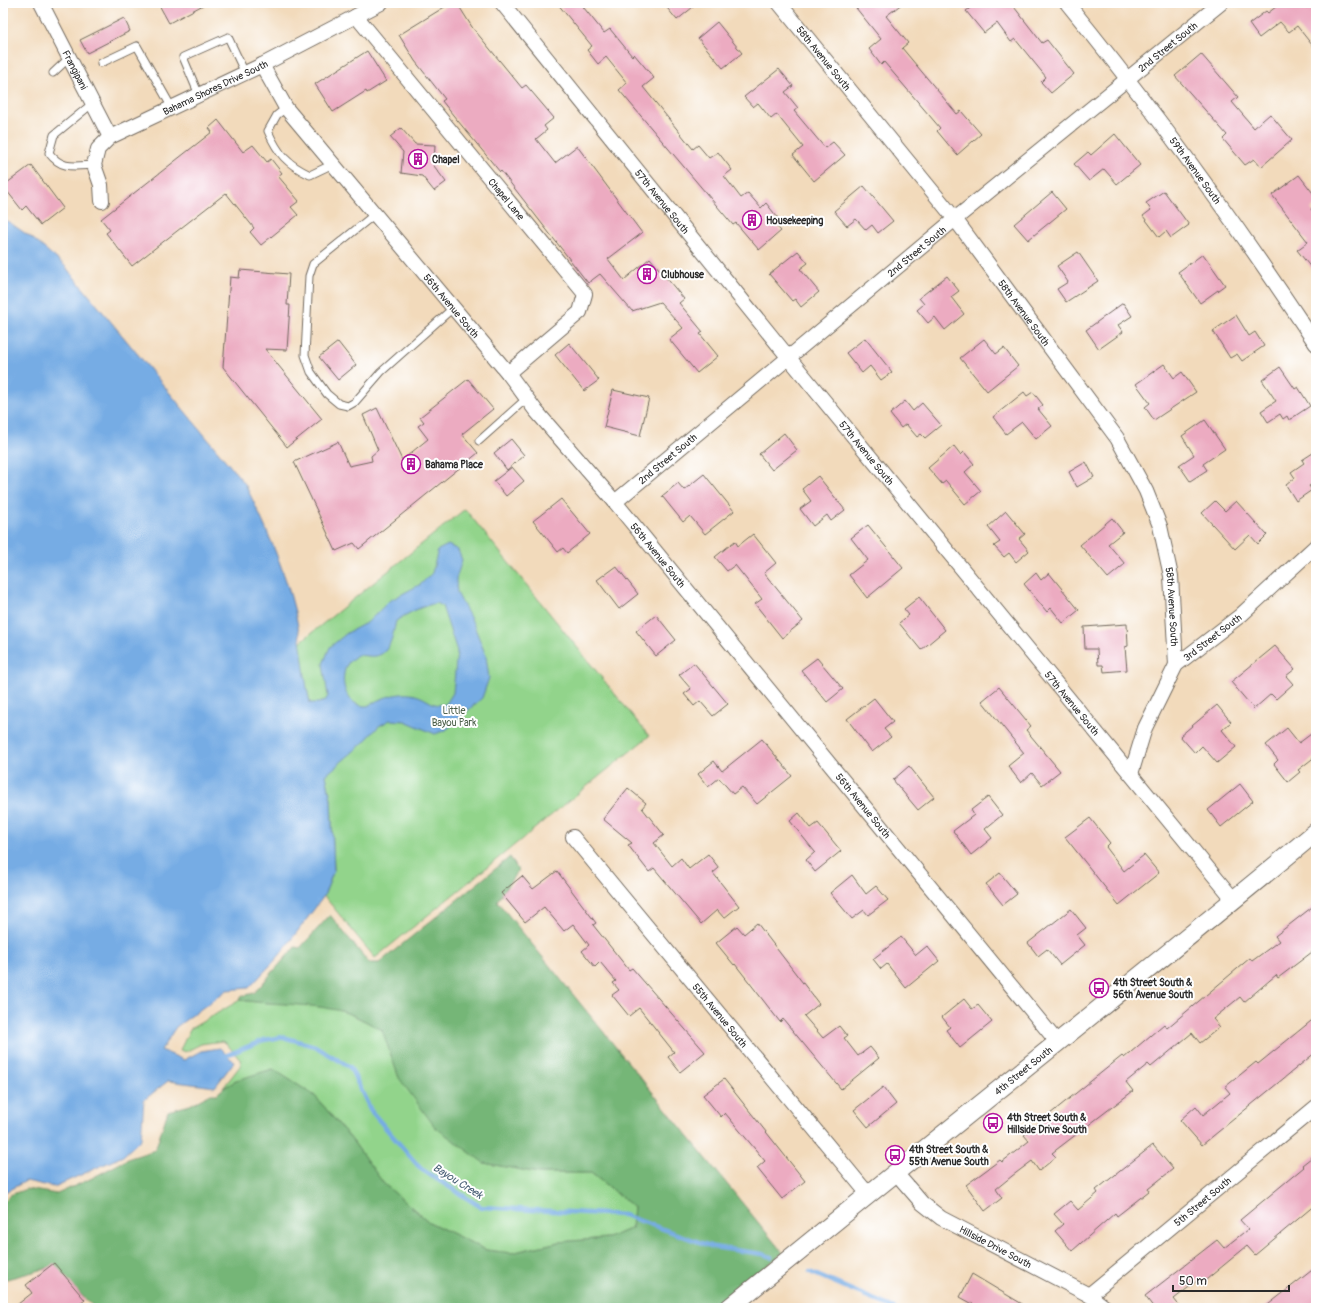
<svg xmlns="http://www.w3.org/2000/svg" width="1319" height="1311" font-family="Pangolin,sans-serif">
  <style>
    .green { fill: #92d48b; stroke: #5e805b }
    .forest { fill: #75b677; stroke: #507051 }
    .water { fill: #76ace4; stroke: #506c88; fill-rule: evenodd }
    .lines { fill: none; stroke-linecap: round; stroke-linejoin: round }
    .stream { stroke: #76ace4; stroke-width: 4.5 }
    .building { fill: #ecabc1 }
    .service-casing { stroke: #71685d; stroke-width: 9 }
    .minor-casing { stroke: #71685d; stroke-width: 16 }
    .tertiary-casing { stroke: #71685d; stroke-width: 20 }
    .service { stroke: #fff; stroke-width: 7 }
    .minor { stroke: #fff; stroke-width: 14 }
    .tertiary { stroke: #fff; stroke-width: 18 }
    .labels { text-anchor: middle; stroke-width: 4; stroke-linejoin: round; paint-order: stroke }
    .street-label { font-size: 10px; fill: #2b2b2b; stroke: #fff }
    .poi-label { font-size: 10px; font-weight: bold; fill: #2b2b2b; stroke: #fff; text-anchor: start }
    .park-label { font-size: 10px; fill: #4a5e48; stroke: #fff }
    .water-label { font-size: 11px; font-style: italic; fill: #495f75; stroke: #fff }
  </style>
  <rect width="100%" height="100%" fill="#fff"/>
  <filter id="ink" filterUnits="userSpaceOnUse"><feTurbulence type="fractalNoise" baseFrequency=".025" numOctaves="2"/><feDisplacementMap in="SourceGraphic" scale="8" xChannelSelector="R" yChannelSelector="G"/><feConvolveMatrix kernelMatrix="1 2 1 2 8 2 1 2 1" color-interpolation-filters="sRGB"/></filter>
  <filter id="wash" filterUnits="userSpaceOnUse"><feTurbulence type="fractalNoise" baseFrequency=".012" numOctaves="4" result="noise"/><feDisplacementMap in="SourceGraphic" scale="16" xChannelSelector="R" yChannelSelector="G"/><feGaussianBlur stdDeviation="0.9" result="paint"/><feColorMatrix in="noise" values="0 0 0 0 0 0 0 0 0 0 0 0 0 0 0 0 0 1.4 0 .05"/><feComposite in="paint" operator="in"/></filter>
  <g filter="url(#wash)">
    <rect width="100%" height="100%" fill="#f2dabb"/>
    <path class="green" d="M465,509L649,736L375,958L324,896L334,870L331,799L303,671L299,643Z
      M240,1000C273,1005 306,1002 338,1010C353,1014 368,1023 383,1030L399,1078L484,1163L539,1173H591L634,1207L632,1228L608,1238L559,1242L511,1253L486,1250L429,1222L384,1184L352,1140L315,1096L273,1069L236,1081L223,1088L240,1066L241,1061L226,1043L222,1041L201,1044L185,1052L180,1050L190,1029Z"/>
    <path class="forest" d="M510,857L518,870L497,901L783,1253L715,1308H95L52,1267L3,1280V1202L10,1195L26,1189L57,1194L90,1179L130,1158L155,1150L168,1111L190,1105L211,1094H217C232,1079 254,1075 273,1069L315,1096L352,1140L384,1184L429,1222L486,1250L511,1253L559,1242L608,1238L632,1228L634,1207L591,1173H539L484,1163L435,1127L399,1078L382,1030C368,1023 352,1013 337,1010C305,1003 272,1005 240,1000L242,996L254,993L295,947L300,948L330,915L369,963H379Z"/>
    <path class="water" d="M3,218L32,238L64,265L245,484C265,525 284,567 295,612C302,641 303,673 310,703H319L325,701L328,696L323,664L330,647L347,633L368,622L389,601L421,584L432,573L438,550L448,545L458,550L462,560L456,579L457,593L473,623L486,656L489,678L482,698L446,730L435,734L405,721L390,720L379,726L362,744L326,775L331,799L334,870L324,896L279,956L249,988L227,990L176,1027L161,1050L184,1060L201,1051L220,1048L234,1062L215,1087L168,1081L144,1100L141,1139L123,1156L54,1187L26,1181L3,1193ZM437,603L442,606L457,651L453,693L446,704C433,708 428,698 415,695C404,692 390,695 379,700C375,701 370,706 366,706C345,706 338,679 348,663C350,660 354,658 357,655C363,655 370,657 376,656C391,653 393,633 396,621C408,613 422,606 437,603Z"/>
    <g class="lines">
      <path class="stream" d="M227,1055L264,1040L283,1037L315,1046L350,1067L371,1111L421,1169L481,1207L624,1215L713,1247L763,1254L771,1257
        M810,1272L894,1308"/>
    </g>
    <g id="blocks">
      <path class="building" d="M158,3H207L169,23Z
        M451,3H457L472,27L522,88L526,85L554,118L544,126L547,130L536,139L555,163L577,146L642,233L608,259L624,280L650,258L684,299L679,303L703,332L700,334L718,356L697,373L669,339L683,328L660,302L632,311L600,274L588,283L501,171L500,172L453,115L442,101L445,99L415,61L399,35Z
        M557,3H580L604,33L610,29L632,56L634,54L654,78L643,87L693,149L698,145L709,158L718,152L732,170L724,176L741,198L748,193L761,208L766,203L778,218L773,222L781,231L759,250L736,223L733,225L619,90L627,83L606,57L598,64L587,50L592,46Z
        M663,3H698L677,20Z
        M852,3H903L886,16L908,43L902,48L957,114L961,111L981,134L957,155L937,131L940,128L884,62L881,65L869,49L881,39Z
        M977,3H1011L1042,43L1047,40L1074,74L1051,93L1041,82L1046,77L1015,39L1011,42L997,23L984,33L966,11Z
        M1281,3H1302L1306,8L1313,3H1316V50L1297,26L1289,32L1280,22L1259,38L1249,24L1266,11L1268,13Z
        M124,18L130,31L87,53L80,40Z
        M717,22L742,53L723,68L698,38Z
        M367,51L386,81L367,93L366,91L333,112L315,84Z
        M1201,54L1238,97L1232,102L1254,128L1270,114L1292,140L1261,167L1254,159L1245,165L1223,139L1227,135L1175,76Z
        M779,69L793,86L785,92L798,108L794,111L825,148L833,142L845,155L814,181L793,155L803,147L782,121L777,114L771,119L758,103L753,107L744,97Z
        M218,120L243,152L253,145L267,162L271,159L282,173L278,176L299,201L291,207L298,215L261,245L250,232L254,228L226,193L132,266L106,233L110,230L101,219L212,132L209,128Z
        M401,128L415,144L435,145L434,166L446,182L434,191L422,176L401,173L403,152L390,137Z
        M1115,134L1140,165L1117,184L1104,169L1089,181L1074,164L1088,152L1091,155Z
        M31,165L63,208L41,225L26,206L22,210L3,186Z
        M1299,175L1316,197V205L1311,209L1316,216V274L1297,250L1308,242L1272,195Z
        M864,186L893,221L878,233L872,225L866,230L856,219L847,226L834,211Z
        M1164,191L1189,225L1171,238L1166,231L1159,237L1143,216L1151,210L1146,203Z
        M1052,192L1066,209L1028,240L1014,224Z
        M798,251L808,263L800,269L819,292L801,307L795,299L792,301L769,274Z
        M1078,252L1098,281L1066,302L1057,289L1068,282L1057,266Z
        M1203,254L1225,285L1200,303L1178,272Z
        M240,270L289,274L287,305H290L287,350L265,349L322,419L287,447L223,367L230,277L239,278Z
        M947,276L959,291L951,297L964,314L945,330L935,317L928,323L917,310L924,304L919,298Z
        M1123,303L1132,316L1118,325L1123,332L1099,349L1086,330Z
        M1236,315L1249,336L1255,332L1264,346L1242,361L1237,354L1230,358L1213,331Z
        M865,338L892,372L881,380L870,366L862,373L846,353Z
        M984,339L996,354L1004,348L1018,366L987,391L960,358Z
        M338,342L356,365L338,380L319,357Z
        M569,343L599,380L584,391L555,355Z
        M1164,364L1174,378L1182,372L1196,392L1154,420L1145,407L1150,403L1136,384Z
        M1280,367L1295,389L1298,387L1310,406L1289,420L1287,416L1283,419L1280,414L1268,422L1261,411L1276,401L1262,380Z
        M468,379L493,409L462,434L478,453L359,549L354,543L336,551L294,462L338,442L349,466L372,461L371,456L378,450L363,415L377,408L402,460L428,439L418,426L424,422L420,417Z
        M613,390L649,398L640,436L604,427Z
        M1024,392L1027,396L1033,392L1043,405L1038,409L1052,426L1036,439L1022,422L1006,434L993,417Z
        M905,401L913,411L922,403L941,425L925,438L921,434L917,437L906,424L901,428L890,414Z
        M1205,420L1225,449L1203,464L1207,470L1190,481L1179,465L1194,455L1182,436Z
        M784,433L797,450L772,470L759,454Z
        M511,439L524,455L507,470L494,453Z
        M954,446L961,455L964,452L974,464L965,472L981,491L965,504L946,481L942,484L928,468Z
        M1316,451V482L1309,486L1312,490L1296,501L1286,485L1295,478L1291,472L1304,463L1302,460Z
        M1086,462L1094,477L1077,487L1069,472Z
        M512,467L524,481L506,496L494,481Z
        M704,474L734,511L705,534L690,516L683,522L662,496L678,483L684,490Z
        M818,476L845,510L831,521L827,515L813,526L800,509L811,501L802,489Z
        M561,499L590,534L567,553L563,548L558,552L533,521Z
        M1215,501L1225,511L1236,501L1267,535L1258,544L1250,535L1235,549L1202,513Z
        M1006,511L1025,534L1019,539L1029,551L1016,562L1009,553L1004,557L994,546L1000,542L988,527Z
        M1112,518L1123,532L1108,544L1125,564L1108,578L1080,545Z
        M868,525L903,568L867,598L849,575L868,560L851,538Z
        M753,534L776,563L764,573L803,621L782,638L755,604L762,599L735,565L727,571L715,557L735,541L738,546Z
        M616,566L638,594L619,609L597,580Z
        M1036,573L1041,580L1049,573L1079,610L1063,623L1051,608L1047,612L1024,584Z
        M919,597L945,630L921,650L899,623L909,615L904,609Z
        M656,615L676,640L656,656L636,631Z
        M1127,624L1128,646L1125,647L1127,670L1104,672L1103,665H1098L1097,649H1085L1084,627Z
        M1275,646L1295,669L1286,676L1293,684L1276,699L1271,694L1254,709L1231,682Z
        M817,658L843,689L827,702L801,670Z
        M694,663L728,704L713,716L700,701L694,706L684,694L691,689L679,675Z
        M999,687L1031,726L1026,730L1060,771L1042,785L1032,773L1021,783L1008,766L1024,753L982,701Z
        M874,698L893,722L884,729L891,737L872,752L847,719Z
        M1217,705L1231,722L1222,730L1236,747L1217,763L1202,746L1195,753L1180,736Z
        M1287,728L1299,743L1311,734L1316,740V756L1298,770L1300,772L1288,782L1274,764L1278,760L1266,745Z
        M762,739L792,776L757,804L742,787L733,794L719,778L708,787L698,774L714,761L722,771Z
        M909,766L934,797L918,810L893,780Z
        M1240,784L1253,801L1221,827L1208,810Z
        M628,788L646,803L642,808L664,835L654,843L672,866L681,858L689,869L708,854L719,868L713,873L739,906L724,918L717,910L701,924L654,868L649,872L628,845L632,843L603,819Z
        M988,797L1002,815L985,829L992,838L971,855L953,831L974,815L971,810Z
        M799,813L811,828L818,823L841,851L815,872L806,860L815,852L790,821Z
        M1090,818L1110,843L1106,847L1124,871L1144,855L1159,873L1119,905L1065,837Z
        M557,871L596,923L593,925L629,970L632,968L705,1052L680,1072L668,1057L674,1052L639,1008L629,1016L612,995L619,990L613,983L616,981L600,962L595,967L582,951L589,945L573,924L564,931L544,907L525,922L501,893L522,876L533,889Z
        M1000,873L1017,894L1003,905L986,884Z
        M852,875L866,894L876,886L888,900L868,915L864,910L852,919L830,893Z
        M1316,904V949L1278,978L1276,975L1244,1002L1240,997L1213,1019L1220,1027L1200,1043L1192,1033L1151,1067L1148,1064L1126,1082L1133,1091L1052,1153L1056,1157L1039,1171L1032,1161L1012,1176L996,1189L1002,1198L985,1211L966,1185L1000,1160L1002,1162L1029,1141L1024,1135L1122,1056L1124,1058L1164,1024L1167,1028L1250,958L1252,961L1279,941L1275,936Z
        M1071,909L1086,928L1077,935L1085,945L1060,965L1047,949L1038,956L1028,943Z
        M757,923L819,1004L804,1016L823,1038L839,1026L847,1036L844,1038L858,1056L870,1047L879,1058L841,1089L783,1019L780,1022L735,964L734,965L716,943L737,926L744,934Z
        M901,937L916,955L927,946L939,961L906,988L887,964L881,969L873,959Z
        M964,999L972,1009L978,1005L992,1022L960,1048L946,1030L950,1027L942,1017Z
        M1316,1017V1052L1202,1145L1180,1120L1196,1106L1203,1115L1230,1093L1225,1087L1256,1062L1258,1064Z
        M724,1079L805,1181L782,1199L757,1168L765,1161L725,1113L721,1117L703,1095Z
        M883,1087L896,1104L868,1127L854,1110Z
        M1153,1145L1173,1169L1148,1189L1149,1191L1117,1216L1115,1213L1072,1251L1055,1231L1063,1224L1054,1214L1070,1201L1078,1210L1098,1193L1096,1190Z
        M1316,1154V1204L1255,1255L1247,1246L1201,1284L1198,1280L1174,1299L1181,1308H1154L1145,1296L1217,1240L1224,1248L1248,1229L1240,1220L1304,1167L1302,1165Z
        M54,1263L85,1300L75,1308H13L32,1293L26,1285Z
        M1316,1267V1302L1308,1308H1264Z
        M972,1274L1002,1292L1029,1308H980L960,1297Z"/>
    </g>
  </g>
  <g filter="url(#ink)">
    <use href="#blocks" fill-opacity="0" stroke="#71685d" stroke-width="1"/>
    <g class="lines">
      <g class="service-casing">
        <path id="service" d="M101,63L137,46L172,108
          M53,73L69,58
          M199,95L183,57L228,37L245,73
          M93,103L54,135L49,153C62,170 74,166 94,165
          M286,108L277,115L268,131C278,154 287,164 310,175L333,164
          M375,214L313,264L309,276L305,355L311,372L327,394L339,404L348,406L355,402L381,372L453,308
          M479,441L527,398"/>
      </g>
      <g class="minor-casing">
        <g id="minor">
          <path id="s1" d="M41,3L110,137"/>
          <path id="s2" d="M502,3L789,358L1234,900"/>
          <path id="s3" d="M779,3L955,219L1117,438L1146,491L1160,526L1171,576L1176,665"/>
          <path id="s4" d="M1067,3C1156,112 1238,226 1316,344"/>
          <path id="s5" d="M356,16L585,294L580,312L508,373"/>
          <path id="s6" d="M262,65L286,108L508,373L536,411L615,502L1058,1043"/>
          <path id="s7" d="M102,201L101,185L94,165L98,149L110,137L262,65L381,3"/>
          <path id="s8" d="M615,502L955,219L1221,3"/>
          <path id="s9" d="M1131,774L1145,728L1176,665L1241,615L1316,546"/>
          <path id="s10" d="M573,837L868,1194"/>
          <path id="s11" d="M895,1172L922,1203L941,1218L1089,1295L1106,1308"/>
          <path id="s12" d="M1089,1295L1316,1107"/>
        </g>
      </g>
      <g class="tertiary-casing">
        <g id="tertiary">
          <path id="s13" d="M729,1308C924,1148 1122,993 1316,832"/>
        </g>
      </g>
      <use href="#service" class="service"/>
      <use href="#minor" class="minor"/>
      <use href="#tertiary" class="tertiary"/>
    </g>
  </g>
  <defs>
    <g id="building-ring" transform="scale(1)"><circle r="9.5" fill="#fff" stroke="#b5179e" stroke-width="1.5"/><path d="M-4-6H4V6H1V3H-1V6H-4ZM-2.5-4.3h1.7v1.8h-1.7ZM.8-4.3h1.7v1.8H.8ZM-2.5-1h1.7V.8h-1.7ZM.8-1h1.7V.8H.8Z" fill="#b5179e"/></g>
    <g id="bus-ring" transform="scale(1)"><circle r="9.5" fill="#fff" stroke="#b5179e" stroke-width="1.5"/><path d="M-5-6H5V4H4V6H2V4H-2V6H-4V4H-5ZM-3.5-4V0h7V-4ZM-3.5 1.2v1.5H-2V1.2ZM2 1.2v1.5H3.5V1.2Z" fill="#b5179e"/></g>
  </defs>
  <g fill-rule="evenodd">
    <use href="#building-ring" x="418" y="159"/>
    <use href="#building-ring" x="752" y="220"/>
    <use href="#building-ring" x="647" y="274"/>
    <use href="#building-ring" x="411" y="464"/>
    <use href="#bus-ring" x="1099" y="988"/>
    <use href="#bus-ring" x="993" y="1123"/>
    <use href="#bus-ring" x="895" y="1155"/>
  </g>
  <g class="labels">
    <g class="street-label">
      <text dy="4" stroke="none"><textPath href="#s8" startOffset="716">2nd Street South</textPath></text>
      <text dy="4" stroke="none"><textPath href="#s3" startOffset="71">58th Avenue South</textPath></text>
      <text dy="4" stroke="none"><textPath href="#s1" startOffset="75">Frangipani</textPath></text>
      <text dy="4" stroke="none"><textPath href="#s7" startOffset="187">Bahama Shores Drive South</textPath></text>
      <text dy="4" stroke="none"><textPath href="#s4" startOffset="211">59th Avenue South</textPath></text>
      <text dy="4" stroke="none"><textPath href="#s5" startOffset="237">Chapel Lane</textPath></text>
      <text dy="4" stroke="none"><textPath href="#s2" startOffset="255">57th Avenue South</textPath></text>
      <text dy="4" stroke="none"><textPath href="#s8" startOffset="392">2nd Street South</textPath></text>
      <text dy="4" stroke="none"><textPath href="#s6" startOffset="307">56th Avenue South</textPath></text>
      <text dy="4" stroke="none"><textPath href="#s3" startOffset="395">58th Avenue South</textPath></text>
      <text dy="4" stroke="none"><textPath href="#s2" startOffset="579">57th Avenue South</textPath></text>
      <text dy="4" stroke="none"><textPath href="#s8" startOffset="68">2nd Street South</textPath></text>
      <text dy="4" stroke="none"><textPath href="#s6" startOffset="631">56th Avenue South</textPath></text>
      <text dy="4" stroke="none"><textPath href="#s3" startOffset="731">58th Avenue South</textPath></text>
      <text dy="4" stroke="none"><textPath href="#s9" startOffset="164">3rd Street South</textPath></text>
      <text dy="4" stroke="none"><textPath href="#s2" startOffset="903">57th Avenue South</textPath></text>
      <text dy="4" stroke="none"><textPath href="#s6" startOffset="955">56th Avenue South</textPath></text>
      <text dy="4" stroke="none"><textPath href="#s10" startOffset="231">55th Avenue South</textPath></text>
      <text dy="4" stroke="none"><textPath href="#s13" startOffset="378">4th Street South</textPath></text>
      <text dy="4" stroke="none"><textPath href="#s12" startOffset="147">5th Street South</textPath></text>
      <text dy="4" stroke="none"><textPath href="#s11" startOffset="127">Hillside Drive South</textPath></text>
    </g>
    <g class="poi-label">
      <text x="432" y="163">Chapel</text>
      <text x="766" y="224">Housekeeping</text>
      <text x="661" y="278">Clubhouse</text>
      <text x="425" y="468">Bahama Place</text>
      <text x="1113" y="986">4th Street South &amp;<tspan x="1113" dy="12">56th Avenue South</tspan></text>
      <text x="1007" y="1121">4th Street South &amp;<tspan x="1007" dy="12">Hillside Drive South</tspan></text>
      <text x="909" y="1153">4th Street South &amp;<tspan x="909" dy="12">55th Avenue South</tspan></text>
    </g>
    <g class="park-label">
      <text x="454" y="714">Little<tspan x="454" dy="12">Bayou Park</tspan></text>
    </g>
    <g class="water-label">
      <text transform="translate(458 1181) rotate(32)" y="4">Bayou Creek</text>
    </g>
  </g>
  <rect width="1319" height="1311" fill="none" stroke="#fff" stroke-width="16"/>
  <path d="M1173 1285v6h116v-6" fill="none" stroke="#2b2b2b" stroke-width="2"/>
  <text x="1179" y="1285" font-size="12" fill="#2b2b2b" stroke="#ffffff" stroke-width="3" paint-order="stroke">50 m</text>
</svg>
